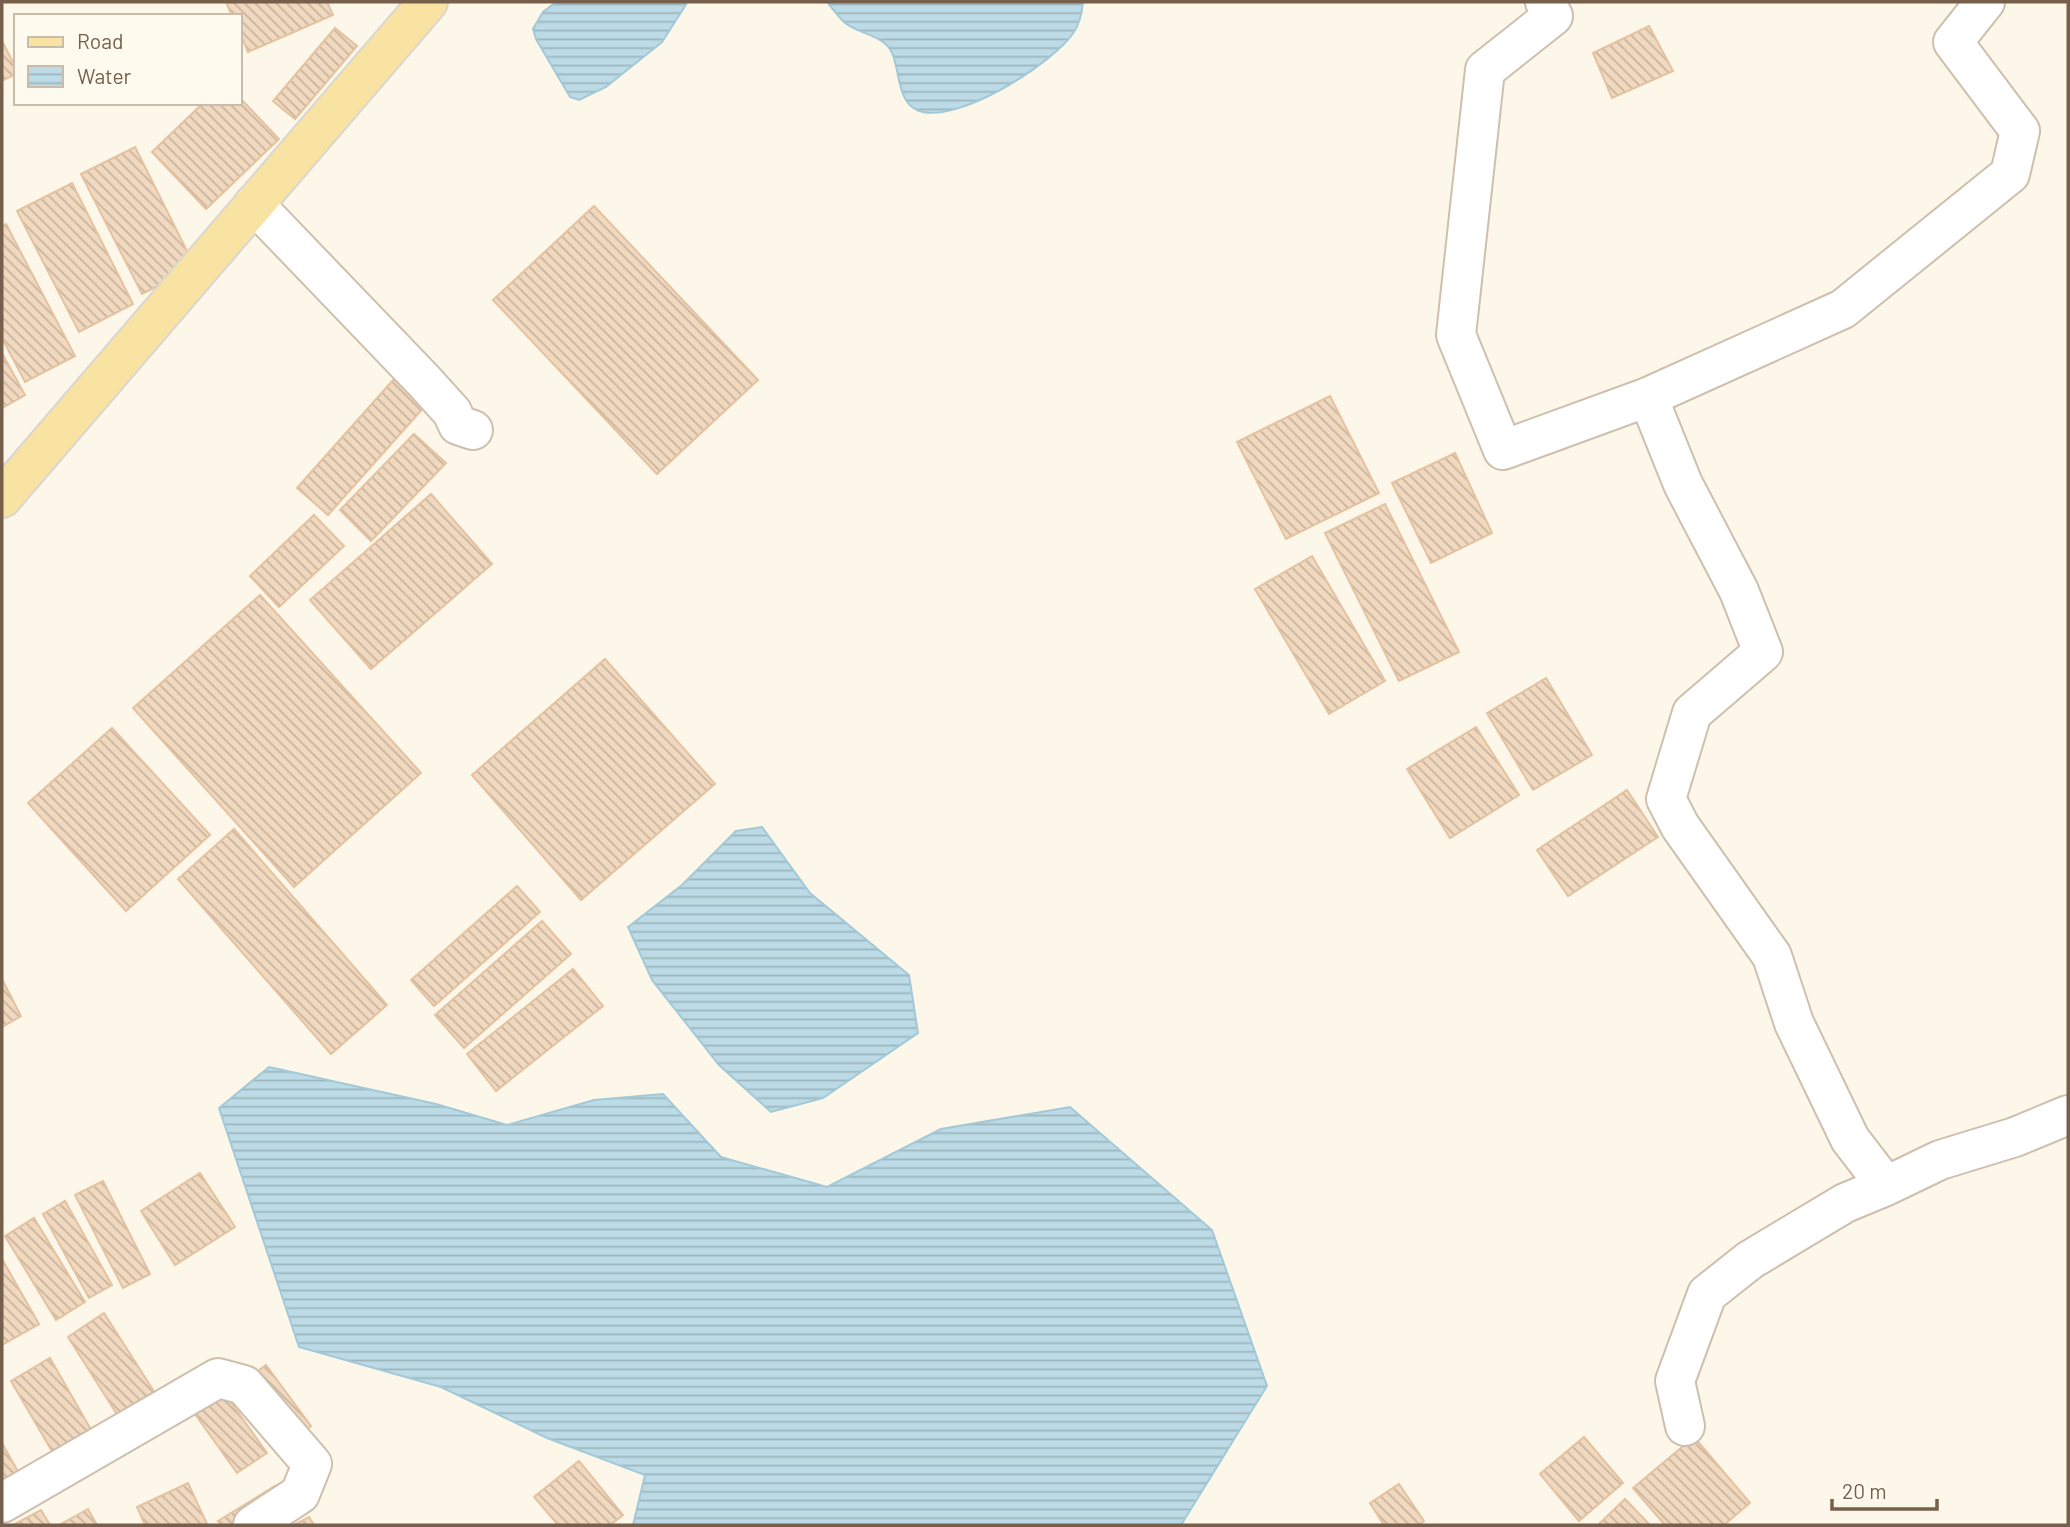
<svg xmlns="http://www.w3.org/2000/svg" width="2070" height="1527" font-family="Barlow,sans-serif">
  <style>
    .water { fill: url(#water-rules); stroke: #a2c9d8; stroke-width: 2 }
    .building { fill: url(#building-back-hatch); stroke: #e4c2a0; stroke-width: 2 }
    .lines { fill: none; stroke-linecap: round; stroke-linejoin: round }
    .minor-casing { stroke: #cebfae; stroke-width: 42 }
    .major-casing { stroke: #dbd6d0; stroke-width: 42 }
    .minor { stroke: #fff; stroke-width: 38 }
    .major { stroke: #f9e3a2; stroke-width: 38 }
  </style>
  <defs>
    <pattern id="water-rules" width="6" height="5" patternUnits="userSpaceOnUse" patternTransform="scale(1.75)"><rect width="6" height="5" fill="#bcdbe6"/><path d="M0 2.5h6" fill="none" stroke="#9db5bd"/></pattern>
    <pattern id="building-back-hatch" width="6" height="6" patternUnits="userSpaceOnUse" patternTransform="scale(1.75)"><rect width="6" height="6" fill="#f1d9c0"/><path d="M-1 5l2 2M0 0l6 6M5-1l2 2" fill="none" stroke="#c8b39e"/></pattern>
  </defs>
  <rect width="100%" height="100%" fill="#fcf7e8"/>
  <path class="water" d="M556,2H687V3L662,42L606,87L579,100L570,97L536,39L533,29L543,12Z
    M827,2H1083C1082,13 1080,23 1074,32C1054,63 954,127 917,110C897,101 900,70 892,53C885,35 857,34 844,22C838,16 832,8 827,2Z
    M762,827L810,893L909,975L918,1033L823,1098L771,1112L719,1065L652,980L628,927L682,885L736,831Z
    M269,1067L436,1104L507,1125L594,1100L663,1094L721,1157L827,1187L941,1129L1070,1107L1212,1230L1267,1386L1181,1525H633L645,1475L547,1438L441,1387L299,1347L219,1108Z"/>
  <path class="building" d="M226,2H327L333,15L248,52L240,33V16H232Z
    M1649,26L1673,71L1612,98L1593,53Z
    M335,28L357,46L295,119L273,101Z
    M2,41L16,68V74L2,81Z
    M240,98L279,139L206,209L152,152L203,103H240Z
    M135,147L195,267L142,294L81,174Z
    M72,183L133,304L79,332L17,211Z
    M594,206L758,380L657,474L493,300Z
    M6,224L75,356L25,382L2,338V226Z
    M2,353L25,395L2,408Z
    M394,379L425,406L328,515L297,488Z
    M1330,396L1379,493L1286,539L1237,442Z
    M414,434L446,463L371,541L340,510Z
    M1455,453L1492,533L1431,563L1392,483Z
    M431,494L492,564L371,669L310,600Z
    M1385,504L1459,652L1399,681L1325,533Z
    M314,515L344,546L279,607L250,576Z
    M1312,556L1385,681L1329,714L1255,589Z
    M260,595L421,773L294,887L133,708Z
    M605,659L715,784L581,900L472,775Z
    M1546,678L1592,755L1533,790L1487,713Z
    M1476,727L1519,795L1450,838L1407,769Z
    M112,728L210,835L126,911L28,803Z
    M1627,790L1658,837L1568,896L1537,850Z
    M234,829L387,1005L331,1054L178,879Z
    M517,886L540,912L434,1006L411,980Z
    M542,921L571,954L464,1048L435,1015Z
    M573,969L603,1006L496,1091L467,1054Z
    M2,979L21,1016L2,1027Z
    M200,1173L235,1227L175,1265L141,1211Z
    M103,1181L150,1274L123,1288L75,1195Z
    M65,1201L112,1285L89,1298L43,1214Z
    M34,1218L85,1302L56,1320L5,1236Z
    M2,1259L39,1324L2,1345Z
    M104,1313L160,1401L123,1424L68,1337Z
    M50,1358L94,1435L56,1458L11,1381Z
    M266,1365L311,1426L277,1450L233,1390Z
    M225,1394L267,1453L237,1473L195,1414Z
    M1584,1437L1623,1483L1579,1521L1540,1474Z
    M1694,1437L1750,1503L1724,1525H1665L1633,1488Z
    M2,1443L31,1495L2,1512Z
    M579,1461L623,1515L610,1525H558L534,1497Z
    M188,1483L207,1524L145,1525L137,1507Z
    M1399,1484L1424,1521L1418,1525H1384L1370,1503Z
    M275,1486L292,1514L274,1525H221L218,1521Z
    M1625,1499L1650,1525H1598Z
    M88,1509L97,1525H62L61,1524Z
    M41,1510L50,1525H13Z
    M309,1517L314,1525H294Z"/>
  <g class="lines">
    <g class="minor-casing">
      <path id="minor" d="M1545,2L1553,16L1485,70L1456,335L1503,450L1648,397L1843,309L2010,174L2020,131L1953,42L1985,2
        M254,204L424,381L452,412L458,425L473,430
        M1648,397L1683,484L1739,591L1763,652L1692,713L1666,799L1680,826L1772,956L1794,1023L1850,1139L1886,1186L1940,1160L2015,1137L2068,1115
        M1685,1426L1675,1381L1707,1294L1750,1260L1845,1203L1886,1186
        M2,1503L218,1378L244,1385L312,1464L300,1494L253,1525"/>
    </g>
    <g class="major-casing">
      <path id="major" d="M2,498L428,2"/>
    </g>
    <use href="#minor" class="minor"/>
    <use href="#major" class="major"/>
  </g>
  <rect width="2070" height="1527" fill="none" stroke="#76604c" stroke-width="7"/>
  <rect x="14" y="14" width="228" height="91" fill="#fffaee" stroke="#c8bcad" stroke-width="2"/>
  <rect x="28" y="37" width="35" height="10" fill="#f9e3a2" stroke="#c8bcad" stroke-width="2"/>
  <text x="77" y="49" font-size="21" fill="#76604c">Road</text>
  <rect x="28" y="66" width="35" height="21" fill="url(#water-rules)" stroke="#c8bcad" stroke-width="2"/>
  <text x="77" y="84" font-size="21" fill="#76604c">Water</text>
  <path d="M1832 1499v10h105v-10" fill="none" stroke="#76604c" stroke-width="3.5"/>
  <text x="1842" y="1499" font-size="21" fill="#76604c" stroke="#fffaee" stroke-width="5" paint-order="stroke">20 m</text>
</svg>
